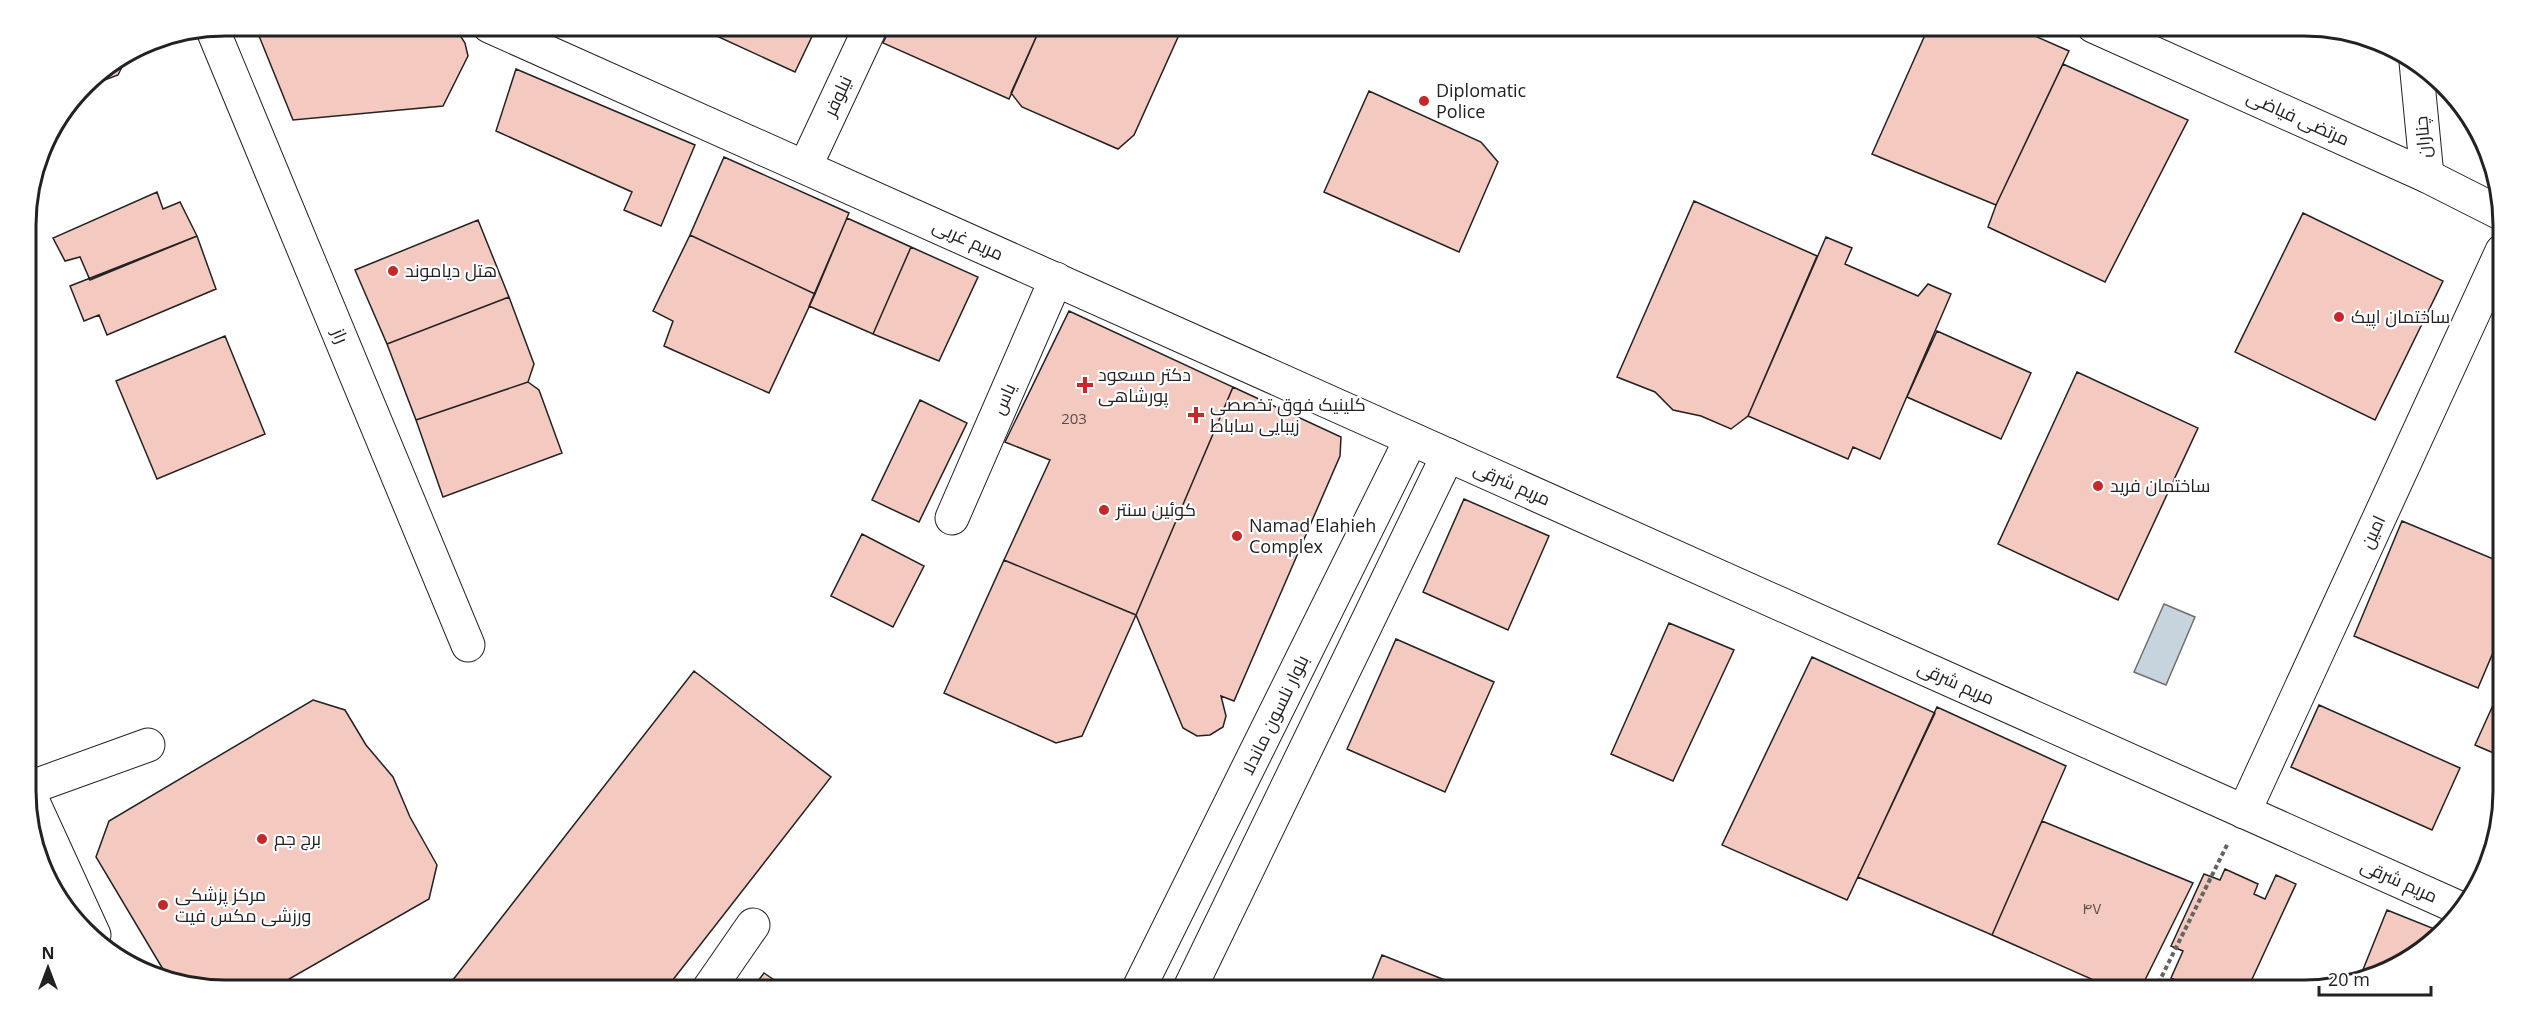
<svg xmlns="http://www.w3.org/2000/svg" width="2529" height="1016" font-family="'Open Sans',Cairo,sans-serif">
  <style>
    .water { fill: #c7d3dd; stroke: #6f6f6f; stroke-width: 1.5 }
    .building { fill: #f3c9c0; stroke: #222; stroke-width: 1.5 }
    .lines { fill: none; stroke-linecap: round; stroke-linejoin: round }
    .minor-casing { stroke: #222; stroke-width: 35 }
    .tertiary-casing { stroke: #222; stroke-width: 35 }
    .secondary-casing { stroke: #222; stroke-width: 35 }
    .path { stroke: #646464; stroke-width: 4; stroke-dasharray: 4.5 3; stroke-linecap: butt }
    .minor { stroke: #fff; stroke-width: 33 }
    .tertiary { stroke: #fff; stroke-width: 33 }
    .secondary { stroke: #fff; stroke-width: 33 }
    .poi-dot { fill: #c62828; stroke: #fff; stroke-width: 2 }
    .labels { text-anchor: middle; stroke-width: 4.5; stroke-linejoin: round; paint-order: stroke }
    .number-label { font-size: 15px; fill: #564c4a }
    .poi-label { font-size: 18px; fill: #222; stroke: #fff; text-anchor: start }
    .street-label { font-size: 18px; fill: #222; stroke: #fff }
    .rim { fill: none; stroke: #222; stroke-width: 3 }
  </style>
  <rect width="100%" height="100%" fill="#fff"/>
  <path class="water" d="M2164,604L2195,617L2166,685L2134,672Z"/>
  <path class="building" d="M255,26H449L456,29L465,43L468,56L443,106L293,120Z
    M695,26H817L795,72Z
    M891,26H1041L1009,99L883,43Z
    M1041,26H1183L1134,135L1118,149L1022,107L1011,93Z
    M1929,26H2012L2069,51L1996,205L1872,154Z
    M129,53L118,75L84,88L93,75Z
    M2063,64L2188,120L2105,282L1988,227L1996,205Z
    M516,69L695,145L661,226L624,210L632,192L496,131Z
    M1369,91L1481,142L1498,162L1459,252L1324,192Z
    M724,157L849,213L815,294L690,235Z
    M157,192L163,209L180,202L197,236L90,280L80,257L65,261L53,238Z
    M1694,201L1817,256L1748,416L1731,429L1701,416L1673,410L1655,392L1617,377Z
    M2303,213L2443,281L2375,420L2235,352Z
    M847,218L911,247L873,334L809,306Z
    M478,220L509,297L387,344L355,270Z
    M690,235L815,294L769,393L664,346L673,321L653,311Z
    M197,236L216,289L107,335L99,315L84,321L70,286Z
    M1826,237L1852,248L1845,264L1918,296L1928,284L1951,294L1880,459L1853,447L1848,459L1748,416Z
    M911,247L978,277L939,361L873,334Z
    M509,297L534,364L528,382L416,420L387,344Z
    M1069,311L1233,387L1136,615L1004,560L1050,460L1005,442Z
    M1937,331L2031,373L2001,439L1907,397Z
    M225,336L265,434L157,479L116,381Z
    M2077,372L2198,428L2118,600L1998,544Z
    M528,382L539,390L562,453L443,497L416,420Z
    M1233,387L1341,437L1340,456L1234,701L1221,696L1226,716L1223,727L1210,735L1197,736L1183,728L1136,615Z
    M920,400L967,423L919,522L872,500Z
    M1464,499L1549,536L1508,630L1423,592Z
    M2402,521L2503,563V629L2478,688L2354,636Z
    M862,534L924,566L893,627L831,596Z
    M1004,560L1136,615L1082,736L1056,743L944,693Z
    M1669,623L1734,650L1673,781L1611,754Z
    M1396,639L1494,682L1445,792L1347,749Z
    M1812,657L1935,713L1847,900L1722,845Z
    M694,671L831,777L665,990H445Z
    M2503,683V757L2475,745Z
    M313,700L345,710L366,745L393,777L410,817L437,865L429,899L270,990H225L170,981L96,857L109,821Z
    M2319,705L2460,768L2432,830L2291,767Z
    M1937,707L2066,766L1992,935L1858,877Z
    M2042,821L2193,883L2140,990H2116L1992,935Z
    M2225,869L2258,884L2254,894L2265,899L2276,875L2296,884L2247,990H2196L2171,978L2183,951L2171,946L2204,874L2220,880Z
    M2387,910L2442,932L2425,950L2369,980L2358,982Z
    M1382,955L1470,990H1368Z
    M764,973L789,990H751Z
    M2259,981L2277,990H2255Z"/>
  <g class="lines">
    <g class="minor-casing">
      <path id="minor" d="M212,28L468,645
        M2416,62L2427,176
        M805,167L871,26
        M952,518L1056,279
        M29,788L148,745
        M2244,812L2502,251
        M708,990L753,925"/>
    </g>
    <g class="tertiary-casing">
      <path id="tertiary" d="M489,26L2464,910
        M29,793L94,935"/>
    </g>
    <g class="secondary-casing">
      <path id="secondary" d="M2093,26L2427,176L2502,214
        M1138,990L1411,439
        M1189,990L1448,455"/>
    </g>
    <path class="path" d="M2155,990L2228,843"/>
    <use href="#minor" class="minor"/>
    <use href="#tertiary" class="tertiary"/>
    <use href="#secondary" class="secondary"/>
  </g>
  <g class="poi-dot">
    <circle cx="1424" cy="101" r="6"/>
    <circle cx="393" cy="271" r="6"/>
    <circle cx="2339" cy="317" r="6"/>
    <path d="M1082 376h6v6h6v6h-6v6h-6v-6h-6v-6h6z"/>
    <path d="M1193 406h6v6h6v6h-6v6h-6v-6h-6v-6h6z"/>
    <circle cx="2098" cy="486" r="6"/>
    <circle cx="1104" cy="510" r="6"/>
    <circle cx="1237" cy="536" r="6"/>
    <circle cx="262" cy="839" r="6"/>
    <circle cx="163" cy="905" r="6"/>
  </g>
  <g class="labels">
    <g class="number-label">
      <text x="1074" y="424">203</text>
      <text x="2092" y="914">۴۷</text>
    </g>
    <g class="poi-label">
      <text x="1436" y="97">Diplomatic<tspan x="1436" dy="21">Police</tspan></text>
      <text x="405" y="277">هتل دیاموند</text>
      <text x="2351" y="323">ساختمان اپیک</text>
      <text x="1098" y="381">دکتر مسعود<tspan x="1098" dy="21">پورشاهی</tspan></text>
      <text x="1210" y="411">کلینیک فوق تخصصی<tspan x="1210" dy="21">زیبایی ساباط</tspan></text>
      <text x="2110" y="492">ساختمان فرید</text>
      <text x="1116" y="516">کوئین سنتر</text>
      <text x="1249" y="532">Namad Elahieh<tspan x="1249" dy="21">Complex</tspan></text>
      <text x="274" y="845">برج جم</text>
      <text x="175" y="901">مرکز پزشکی<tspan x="175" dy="21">ورزشی مکس فیت</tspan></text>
    </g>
    <g class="street-label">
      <text transform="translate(838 96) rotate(-65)" y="6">نیلوفر</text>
      <text transform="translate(2298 118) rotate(24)" y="6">مرتضی فیاضی</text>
      <text transform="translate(2423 137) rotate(-95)" y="6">چناران</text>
      <text transform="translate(968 240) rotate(24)" y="6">مریم غربی</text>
      <text transform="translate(340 336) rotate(67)" y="6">راز</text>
      <text transform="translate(1004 399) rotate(-66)" y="6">یاس</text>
      <text transform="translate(1512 484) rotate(24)" y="6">مریم شرقی</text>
      <text transform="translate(2373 532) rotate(-65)" y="6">امین</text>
      <text transform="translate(1956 683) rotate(24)" y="6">مریم شرقی</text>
      <text transform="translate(1275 715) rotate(-64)" y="6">بلوار نلسون ماندلا</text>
      <text transform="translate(2399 881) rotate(24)" y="6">مریم شرقی</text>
    </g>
  </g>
  <path d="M0 0H2529V1016H0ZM225 36H2304A189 189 0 0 1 2493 225V791A189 189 0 0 1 2304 980H225A189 189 0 0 1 36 791V225A189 189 0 0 1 225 36Z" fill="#fff" fill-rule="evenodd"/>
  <path class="rim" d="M225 36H2304A189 189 0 0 1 2493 225V791A189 189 0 0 1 2304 980H225A189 189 0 0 1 36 791V225A189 189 0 0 1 225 36Z"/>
  <g transform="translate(48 968)" stroke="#ffffff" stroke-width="4.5" paint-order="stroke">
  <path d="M0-4.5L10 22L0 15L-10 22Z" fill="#222222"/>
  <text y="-9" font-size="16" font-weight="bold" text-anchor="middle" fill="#222222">N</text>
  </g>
  <path d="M2319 986v9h112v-9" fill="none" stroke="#222222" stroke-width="3"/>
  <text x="2328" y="986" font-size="18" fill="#222222" stroke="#ffffff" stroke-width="4.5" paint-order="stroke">20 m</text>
</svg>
